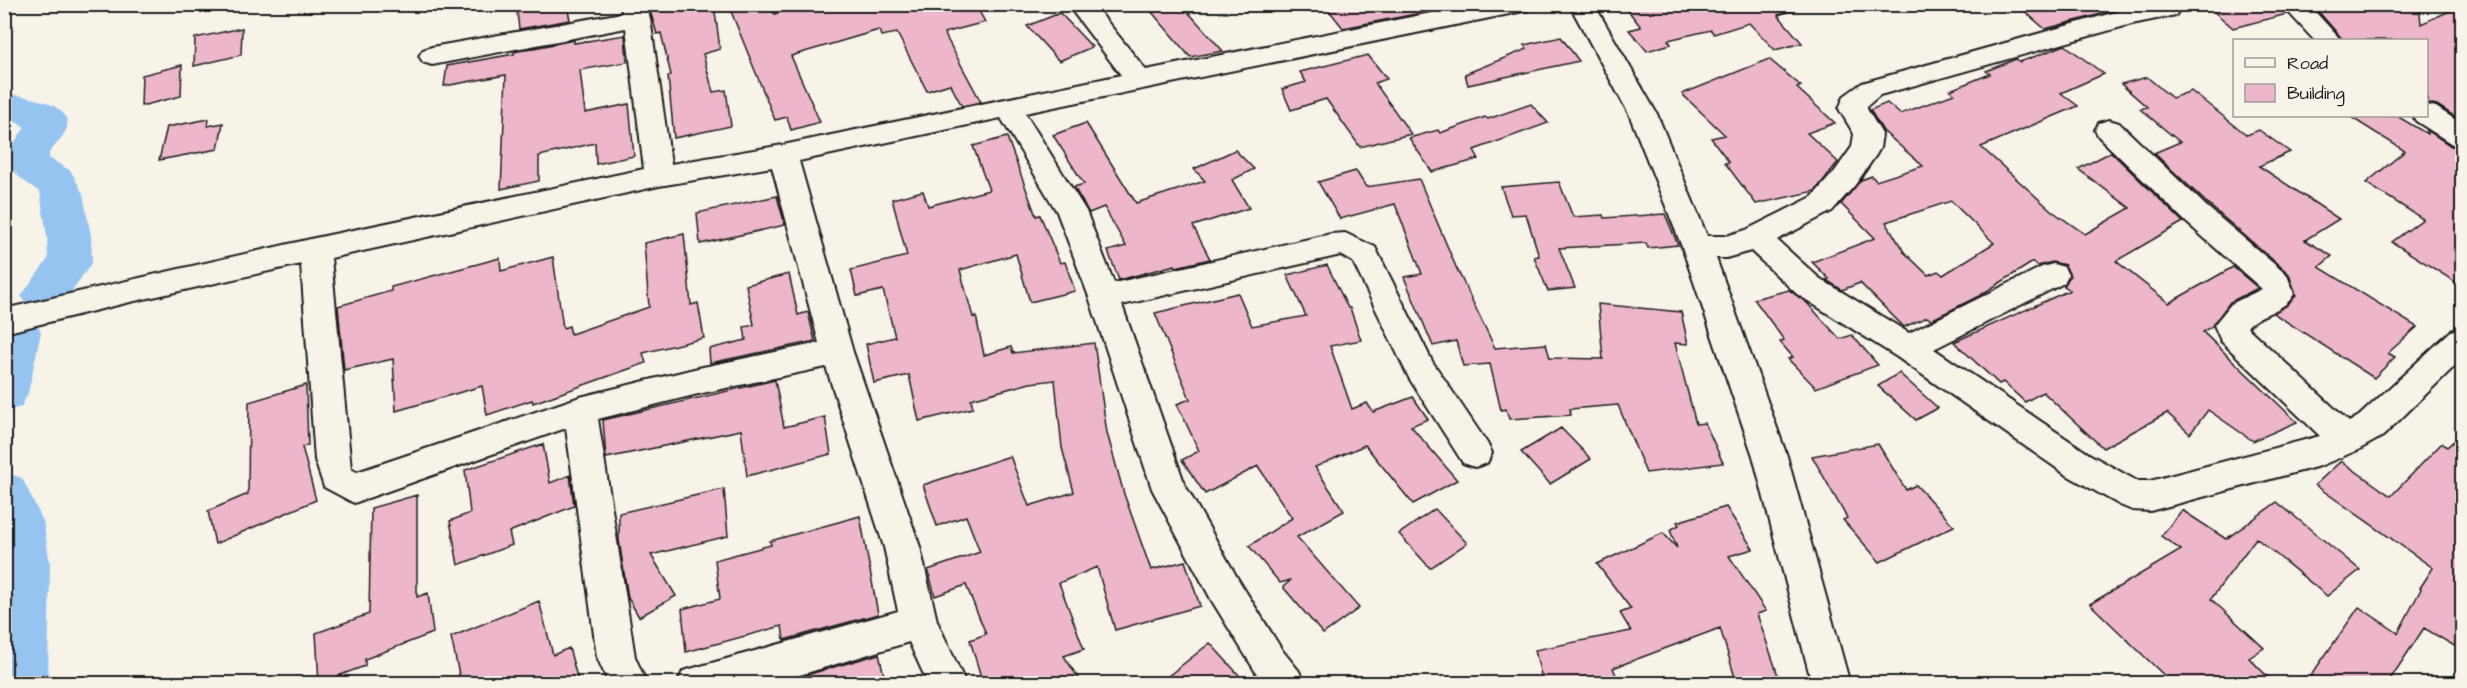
<svg xmlns="http://www.w3.org/2000/svg" width="2467" height="688" font-family="'Architects Daughter',sans-serif">
  <style>
    .lines { fill: none; stroke-linecap: round; stroke-linejoin: round }
    .river { fill: #96c4f1; fill-rule: evenodd }
    .building { fill: #edb6cb; stroke: #1c1c1c; stroke-width: 1.5; fill-rule: evenodd }
    .minor-casing { stroke: #1c1c1c; stroke-width: 4 }
    .minor { fill: #f7f3e8; fill-rule: evenodd }
  </style>
  <rect width="100%" height="100%" fill="#f7f3e8"/>
  <filter id="ink" filterUnits="userSpaceOnUse"><feTurbulence type="fractalNoise" baseFrequency=".0167" numOctaves="2"/><feDisplacementMap in="SourceGraphic" scale="12" xChannelSelector="R" yChannelSelector="G"/><feConvolveMatrix kernelMatrix="1 2 1 2 8 2 1 2 1" color-interpolation-filters="sRGB"/></filter>
  <g filter="url(#ink)">
    <g class="lines">
      <path class="river" d="M4,94C21,95 63,101 67,121C70,131 55,145 49,153V158L71,171L83,194L91,236L92,262L60,308L44,313L28,308L21,296L48,259L47,236L40,192C5,169 0,162 25,127L16,122H4Z
        M18,314L34,319L41,332L28,393L21,407L4,412V318Z
        M4,472L22,478L43,521L50,563L48,684H4Z"/>
    </g>
    <path class="building" d="M516,4H567L570,20L519,29Z
      M648,4H714L720,49L703,54L713,92L726,90L731,126L674,138L668,76L671,75L661,33L657,34Z
      M728,4H767L775,14L799,4H975L985,22L944,33L981,102L962,106L950,84L927,91L897,33L881,36L879,30L791,56L820,122L791,130L787,117L775,120Z
      M1145,4H1181L1223,51L1190,57Z
      M1324,4H1420L1421,13L1343,28Z
      M1623,4H1794L1795,10L1778,15L1802,43L1775,50L1749,23L1714,34L1711,30L1668,40L1671,44L1647,51L1629,30L1641,27Z
      M2016,4H2119L2120,9L2045,29Z
      M2205,4H2279L2287,14L2233,28Z
      M2312,4H2419L2421,24L2463,5V122L2437,105L2427,103V40H2343Z
      M1060,13L1092,47L1059,61L1027,26Z
      M242,28L241,55L194,66L195,38Z
      M625,35L627,62L580,70L585,113L629,104L634,156L596,164L595,143L539,156V181L501,189L506,75L444,86L447,66L514,54V52L574,40V43Z
      M1561,37L1579,61L1468,85L1465,74L1527,49L1524,45Z
      M2065,45L2104,74L2061,93L2078,106L1981,147L2052,211L2085,234L2130,208L2078,169L2111,152L2183,222L2116,261L2169,303L2233,267L2258,288L2230,302L2212,326L2203,332L2297,422L2253,441L2208,410L2190,434L2167,413L2103,448L2043,392L2025,402L2003,382L1999,384L1954,342L2070,290L2064,286L2070,276L2065,265L2052,262L2038,266L2033,262L1979,296L1931,320L1927,317L1904,327L1860,283L1842,290L1826,280L1829,279L1812,262L1875,238L1841,204L1861,180L1872,176L1876,181L1923,166L1883,131L1870,110L1887,103L1900,114L1954,94L1950,90L1990,74L1986,71L2016,59L2020,62ZM1951,201L1994,243L1943,275L1938,271L1928,275L1904,252L1886,222Z
      M1368,55L1387,79L1375,83L1411,134L1360,147L1326,99L1291,110L1282,89L1306,82L1300,72Z
      M1769,59L1801,86L1797,88L1835,123L1807,133L1838,162L1815,191L1756,204L1725,163L1729,162L1711,138L1725,135L1682,94Z
      M182,65L181,96L141,106L142,75Z
      M2147,77L2172,98L2191,91L2247,135L2259,130L2290,152L2259,166L2339,219L2305,240L2332,256L2319,267L2417,327L2388,353L2395,357L2374,378L2273,313L2286,306L2296,295L2289,274L2208,204L2154,153L2180,142L2140,109L2147,107L2121,84Z
      M1531,104L1548,123L1474,150L1479,159L1432,172L1409,138L1438,130L1440,133L1485,117L1488,119Z
      M2349,116H2397L2427,134V130L2451,146L2463,148V287L2392,242L2423,219L2366,183L2405,151Z
      M209,119L208,126L223,123L218,149L159,160L167,127Z
      M1086,123L1136,203L1205,181L1194,169L1235,150L1254,169L1232,180L1249,208L1193,226L1210,259L1176,267L1175,265L1119,280L1108,251L1126,246L1104,207L1089,213L1074,187L1084,184L1053,135Z
      M1007,137L1036,216L1040,215L1060,263L1065,262L1075,291L1030,302L1016,254L960,270L973,317L976,316L984,355L1011,347L1013,353L1094,343L1107,433L1124,494L1151,570L1185,561L1200,606L1115,630L1097,567L1059,583L1084,649L1064,656L1082,684H983L970,640L986,634L966,585L935,596L928,570L980,552L966,516L937,526L923,485L1010,456L1029,506L1074,492L1062,448L1055,380L1030,383L971,399L973,408L919,421L909,375L874,383L866,344L895,337L883,290L857,296L851,270L907,256L892,199L923,191L928,206L989,190L973,146Z
      M1356,171L1366,187L1419,179L1456,267L1495,348L1546,344L1550,358L1603,359L1598,304L1681,312L1688,344L1675,343L1696,424L1705,423L1723,463L1646,473L1618,405L1570,409L1571,415L1509,419L1506,409L1501,410L1490,364L1463,366L1456,341L1433,346L1404,277L1422,274L1395,204L1340,219L1318,182Z
      M1559,182L1573,217L1603,215L1604,218L1665,214L1678,245L1648,248L1646,243L1559,248L1575,288L1548,291L1534,257L1539,256L1526,214L1511,215L1501,187Z
      M777,196L785,225L700,244L697,213Z
      M684,234L691,305L698,303L704,338L643,353L646,363L533,403L532,400L487,415L482,386L396,411L393,359L344,370L338,306L391,291V287L500,258L501,271L553,257L563,328L569,326L571,334L649,307L644,243Z
      M1327,265L1348,308H1350L1361,340L1330,346L1352,409L1367,403L1373,412L1413,397L1428,419L1411,426L1457,480L1413,504L1365,445L1315,467L1344,511L1297,537L1359,608L1323,634L1283,587L1291,580L1280,583L1249,546L1292,518L1258,466L1205,494L1182,460L1199,451L1177,404L1190,399L1155,313L1238,293L1252,326L1306,316L1287,275Z
      M789,274L798,315L808,312L815,341L710,363L709,349L746,340L744,327L754,325L746,285Z
      M1789,290L1807,303L1840,339L1852,335L1878,365L1816,388L1788,359L1793,357L1780,342L1784,340L1754,299Z
      M1899,373L1938,408L1916,420L1878,386Z
      M775,380L784,427L825,417L831,454L747,476L741,430L606,458L603,420Z
      M306,385L308,445L302,447L316,500L215,544L208,511L248,494L249,402Z
      M1561,428L1591,459L1550,484L1521,452Z
      M2463,433V651L2424,628L2387,684H2305L2359,607L2398,633L2421,589L2420,588L2433,568L2315,485L2341,461L2391,496L2442,443L2447,447Z
      M543,444L550,483L570,475L574,506L509,532L512,545L458,565L450,521L470,513L465,470Z
      M1878,444L1906,490L1916,485L1954,526L1880,562L1843,520L1847,518L1812,456Z
      M724,489L728,536L651,555L676,596L639,617L628,598L619,540V513Z
      M417,495V597L428,593L433,633L365,659V666L319,683L316,633L369,614L371,508Z
      M2277,502L2360,570L2327,596L2256,538L2211,599L2264,648L2249,658L2275,684H2173L2090,604L2181,550L2161,536L2182,510L2226,539Z
      M1726,507L1753,549L1729,556L1766,611L1757,614L1781,684H1737L1720,628L1613,668L1620,684H1543L1535,650L1631,631L1620,613L1631,609L1597,564L1663,533L1677,548L1670,530L1679,525L1677,522Z
      M1435,509L1467,543L1430,568L1399,534Z
      M860,516L878,614L784,640L782,626L686,652L682,609L720,599L715,560L771,545L770,541Z
      M539,601L553,655L569,648L579,684H461L451,637Z
      M1210,643L1247,684H1158Z
      M879,654L886,684H797L796,678Z"/>
    <g class="lines">
      <g class="minor-casing">
        <path id="minor" d="M620,4H645L650,18L671,164L783,145L1121,75L1067,4H1093L1146,70L1476,4H1531L1528,10L1519,12L1025,113L1086,211L1114,283L1331,234L1345,233L1375,247L1432,361L1487,443L1492,453L1487,463L1475,467L1463,463L1409,378L1353,262L1341,255L1122,305L1185,485L1238,579L1282,650L1299,671L1305,684H1263L1212,601L1152,489L1089,297L1057,212L1001,118L799,161L853,352L920,547L937,621L966,684H928L909,642L770,684H677L683,671L898,611L884,547L826,367L698,394L598,419L635,657L647,684H609L597,657L566,428L354,503L324,487L315,460L301,264L126,303L4,333V309L315,238L644,169L626,28L432,65L423,62L419,56L423,50L432,47L622,13ZM772,167L819,343L698,368L580,397L357,472L351,469L331,258L659,186Z
          M1569,4H1594L1657,114L1707,236H1726L1746,230L1812,197L1835,171L1852,147L1854,134L1839,109L1844,96L1862,83L2130,8L2148,4H2183L2176,15L2132,24L1880,95L1867,106V109L1882,134L1880,148L1876,155L1855,185L1832,211L1777,240L1819,278L1909,333L2042,267L2053,264L2064,267L2068,275L2064,283L1934,349L2089,454L2137,481H2150L2320,436L2221,341L2214,325L2231,304L2262,289L2186,222L2099,137L2095,130L2099,123L2109,120L2119,123L2206,206L2287,275L2294,294C2285,312 2260,312 2247,327L2349,422L2359,416L2451,331L2462,328V359L2383,436L2358,450L2320,466L2150,511L2132,510L2120,505L2065,474L1897,357L1797,294L1751,251L1726,258H1716L1787,456L1850,684H1812L1753,456L1682,247L1629,114Z
          M2281,4H2308L2341,40H2314Z
          M2426,105L2436,107L2462,124V146L2452,144L2416,121L2413,116H2426Z"/>
      </g>
      <use href="#minor" class="minor"/>
    </g>
  </g>
  <rect width="2467" height="688" fill="none" stroke="#f7f3e8" stroke-width="24"/>
  <rect x="12" y="12" width="2443" height="664" fill="none" stroke="#1c1c1c" stroke-width="2" filter="url(#ink)"/>
  <rect x="2233" y="39" width="195" height="78" fill="#f7f3e8" stroke="#9f9d96" stroke-width="1.5"/>
  <rect x="2245" y="58" width="30" height="9" fill="#f7f3e8" stroke="#9f9d96" stroke-width="1.5"/>
  <text x="2287" y="69" font-size="18" fill="#1c1c1c">Road</text>
  <rect x="2245" y="84" width="30" height="18" fill="#edb6cb" stroke="#9f9d96" stroke-width="1.5"/>
  <text x="2287" y="99" font-size="18" fill="#1c1c1c">Building</text>
</svg>
